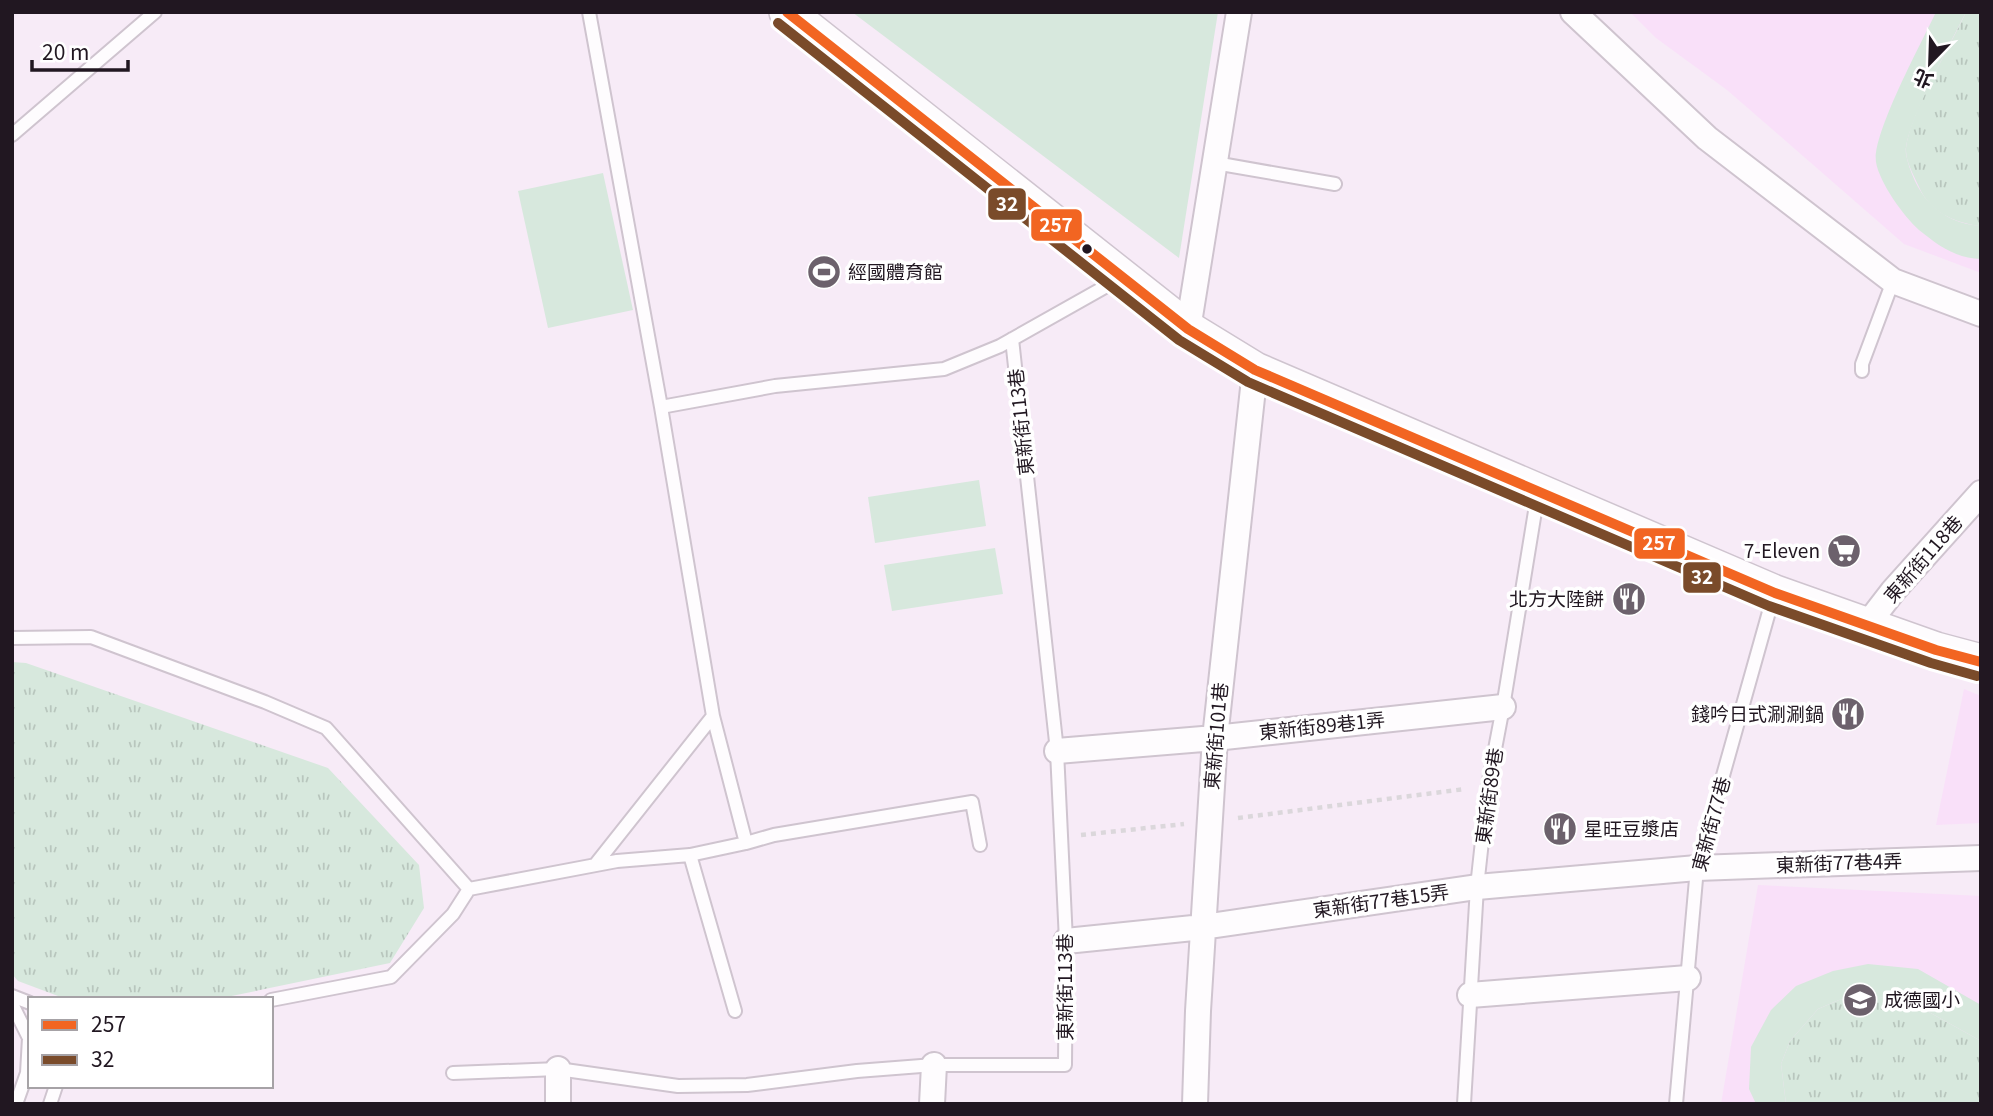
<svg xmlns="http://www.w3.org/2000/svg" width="1993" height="1116" font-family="Georgia,'Noto Sans TC',serif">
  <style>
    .built { fill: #f9e0f9 }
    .grass { fill: url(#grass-tufts) }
    .green { fill: #d7e8dd }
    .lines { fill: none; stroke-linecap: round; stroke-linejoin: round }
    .lane-casing { stroke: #cfc4cf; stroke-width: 16 }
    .street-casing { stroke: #cfc4cf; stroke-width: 28 }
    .secondary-casing { stroke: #cfc4cf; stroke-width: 38 }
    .path { stroke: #dbd7db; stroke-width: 4.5; stroke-dasharray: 5 5; stroke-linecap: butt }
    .lane { stroke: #fefcfe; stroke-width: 12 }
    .street { stroke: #fefcfe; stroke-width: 24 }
    .secondary { stroke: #fefcfe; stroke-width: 35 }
    .bus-1-casing { stroke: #fff; stroke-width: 16 }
    .bus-2-casing { stroke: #fff; stroke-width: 16 }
    .bus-1 { stroke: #f26522; stroke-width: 10 }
    .bus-2 { stroke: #7a4b2a; stroke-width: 10 }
    .bus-dot { fill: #211721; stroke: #fff; stroke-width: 2.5 }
    .labels { text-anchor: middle; stroke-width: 7; stroke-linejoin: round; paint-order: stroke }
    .poi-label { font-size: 19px; fill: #211721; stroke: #fff; text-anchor: start }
    .street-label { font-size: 19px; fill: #211721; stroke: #fff }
    .line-badge { stroke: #fff; stroke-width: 2.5 }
    .badge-label { font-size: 19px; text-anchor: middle; font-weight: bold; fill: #fff }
  </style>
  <defs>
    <pattern id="grass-tufts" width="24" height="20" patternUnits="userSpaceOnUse" patternTransform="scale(1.75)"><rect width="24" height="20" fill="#d7e8dd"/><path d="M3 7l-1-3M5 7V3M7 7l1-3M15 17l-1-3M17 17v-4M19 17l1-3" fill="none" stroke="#b8c6bd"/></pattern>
  </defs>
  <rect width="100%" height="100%" fill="#f7ebf7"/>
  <path class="built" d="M1630,12H1981V273L1904,244L1727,90L1656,38Z
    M1964,689L1981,696V823L1936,825Z
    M1758,885L1981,896V1104H1721Z"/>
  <path class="grass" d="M1966,12H1981V226H1979C1953,222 1930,212 1919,187C1914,176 1906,162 1906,151C1907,118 1951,45 1966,12Z
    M12,662L26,663L328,768L419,865L424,908L390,963L217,999H66L18,981L12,974Z
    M1872,996L1909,1001L1981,1041V1104H1786L1781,1064L1790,1041L1818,1009L1839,1000Z"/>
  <path class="green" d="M852,12H1218L1179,258Z
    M1936,12H1966C1953,39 1903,129 1906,154C1909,170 1918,191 1929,202C1944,218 1960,224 1981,226V259C1955,258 1939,246 1919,230C1904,217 1879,182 1876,162C1872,134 1922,42 1936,12Z
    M603,173L633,310L548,328L518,191Z
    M979,480L986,526L875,543L868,497Z
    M995,548L1003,594L892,611L884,565Z
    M1868,964L1918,969L1981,1005V1041L1909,1001L1872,996L1839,1000L1818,1009L1790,1041L1781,1064L1786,1104H1756L1749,1089L1751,1047L1771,1010L1796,986L1833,971Z"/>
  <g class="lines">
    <g class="lane-casing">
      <path id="lane" d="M12,135L155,12
        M1215,163L1335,184
        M1862,371V364L1893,281
        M661,407L775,386L944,369L1000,346L1119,279
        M12,638L91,637L265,702L326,728L469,889L453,914L391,977L271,1000
        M746,843L774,835L972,802L980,845
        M690,855L735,1011
        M595,865L713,716
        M469,889L617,861L690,855L746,843L713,716L661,407L589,12
        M12,996L30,1003
        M12,1004L29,1038L27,1073L16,1104
        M453,1073L558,1069L678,1086L747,1085L857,1071L934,1065H1065L1066,941L1057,751L1012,339
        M50,1104L56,1086
        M1464,1104L1477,887L1488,786L1503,707L1538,493
        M1676,1104L1697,868L1774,594"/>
    </g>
    <g class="street-casing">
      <path id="street" d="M1573,12L1707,138L1893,281L1981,314
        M1188,329L1239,12
        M1866,626L1893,591L1981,493
        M1057,751L1215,738L1503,707
        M1066,941L1203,927L1477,887L1697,868L1981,858
        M1470,995L1688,978
        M558,1069V1104
        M932,1104L934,1065
        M1195,1104L1198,1011L1215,738L1255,370"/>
    </g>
    <g class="secondary-casing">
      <path id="secondary" d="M787,12L1188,329L1255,370L1775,593L1936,650L1981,662"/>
    </g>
    <path class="path" d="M1238,818L1465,789
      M1081,835L1184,824"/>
    <use href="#lane" class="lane"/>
    <use href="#street" class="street"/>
    <use href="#secondary" class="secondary"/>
    <g class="bus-1-casing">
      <path id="bus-1" d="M787,12L1188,329L1255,370L1775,593L1936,650L1981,662"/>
    </g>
    <g class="bus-2-casing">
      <path id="bus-2" d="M778,23L1179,340L1248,382L1769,606L1931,663L1977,676"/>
    </g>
    <use href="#bus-1" class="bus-1"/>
    <use href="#bus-2" class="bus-2"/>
  </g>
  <defs>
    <g id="stadium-disc" transform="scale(1.75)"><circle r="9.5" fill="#6c616c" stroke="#fff"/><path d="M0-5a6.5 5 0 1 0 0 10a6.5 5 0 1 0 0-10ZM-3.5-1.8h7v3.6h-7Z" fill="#fff"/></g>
    <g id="supermarket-disc" transform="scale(1.75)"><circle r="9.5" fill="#6c616c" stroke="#fff"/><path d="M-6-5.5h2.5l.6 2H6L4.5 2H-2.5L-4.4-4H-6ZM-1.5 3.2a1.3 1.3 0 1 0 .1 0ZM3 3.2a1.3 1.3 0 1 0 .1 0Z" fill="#fff"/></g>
    <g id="restaurant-disc" transform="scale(1.75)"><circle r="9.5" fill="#6c616c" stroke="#fff"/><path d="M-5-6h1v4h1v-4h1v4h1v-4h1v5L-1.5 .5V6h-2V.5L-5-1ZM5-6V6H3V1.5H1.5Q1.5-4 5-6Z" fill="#fff"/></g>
    <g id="school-disc" transform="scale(1.75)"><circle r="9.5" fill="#6c616c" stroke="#fff"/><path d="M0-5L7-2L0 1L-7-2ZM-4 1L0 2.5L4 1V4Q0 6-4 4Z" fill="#fff"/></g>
  </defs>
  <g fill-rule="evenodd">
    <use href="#stadium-disc" x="824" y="272"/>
    <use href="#supermarket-disc" x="1844" y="551"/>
    <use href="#restaurant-disc" x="1629" y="599"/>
    <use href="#restaurant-disc" x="1848" y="714"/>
    <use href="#restaurant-disc" x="1560" y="829"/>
    <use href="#school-disc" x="1860" y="1000"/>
  </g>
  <circle class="bus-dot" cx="1087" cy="249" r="6"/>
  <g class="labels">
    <g class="poi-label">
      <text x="848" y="279">經國體育館</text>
      <text x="1820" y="558" text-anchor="end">7-Eleven</text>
      <text x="1604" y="606" text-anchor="end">北方大陸餅</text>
      <text x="1824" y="721" text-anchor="end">錢吟日式涮涮鍋</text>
      <text x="1584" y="836">星旺豆漿店</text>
      <text x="1884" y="1007">成德國小</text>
    </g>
    <g class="street-label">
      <text transform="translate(1021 422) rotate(-96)" y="7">東新街113巷</text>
      <text transform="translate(1923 559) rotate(-49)" y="7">東新街118巷</text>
      <text transform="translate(1322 726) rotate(-6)" y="7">東新街89巷1弄</text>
      <text transform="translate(1216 736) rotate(-85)" y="7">東新街101巷</text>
      <text transform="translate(1489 796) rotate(-82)" y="7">東新街89巷</text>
      <text transform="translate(1711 824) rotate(-75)" y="7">東新街77巷</text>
      <text transform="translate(1839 863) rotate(-2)" y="7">東新街77巷4弄</text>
      <text transform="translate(1381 901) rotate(-8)" y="7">東新街77巷15弄</text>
      <text transform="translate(1065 987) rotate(-90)" y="7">東新街113巷</text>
    </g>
  </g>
  <g class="line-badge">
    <rect x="987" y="187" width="40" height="34" rx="7" fill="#7a4b2a"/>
    <rect x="1030" y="208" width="53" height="34" rx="7" fill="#f26522"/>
    <rect x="1633" y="527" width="53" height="33" rx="7" fill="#f26522"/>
    <rect x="1682" y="561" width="40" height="33" rx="7" fill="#7a4b2a"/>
  </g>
  <g class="badge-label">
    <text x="1007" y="211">32</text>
    <text x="1056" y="232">257</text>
    <text x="1659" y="550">257</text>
    <text x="1702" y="584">32</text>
  </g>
  <rect width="1993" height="1116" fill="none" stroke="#211721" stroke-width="28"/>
  <rect x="28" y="997" width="245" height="91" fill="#ffffff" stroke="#a6a2a6" stroke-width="2"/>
  <rect x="42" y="1020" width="35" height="10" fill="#f26522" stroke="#a6a2a6" stroke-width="2"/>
  <text x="91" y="1032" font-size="21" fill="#211721">257</text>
  <rect x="42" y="1055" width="35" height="10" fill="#7a4b2a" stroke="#a6a2a6" stroke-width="2"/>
  <text x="91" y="1067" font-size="21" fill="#211721">32</text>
  <g transform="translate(1930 63) rotate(203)" stroke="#ffffff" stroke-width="5" paint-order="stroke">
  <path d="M0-5L12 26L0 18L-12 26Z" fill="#211721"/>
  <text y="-10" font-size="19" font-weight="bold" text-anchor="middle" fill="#211721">北</text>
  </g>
  <path d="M32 60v10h96v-10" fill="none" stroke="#211721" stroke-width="3.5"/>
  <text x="42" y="60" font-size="21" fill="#211721" stroke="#ffffff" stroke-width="5" paint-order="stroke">20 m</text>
</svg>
